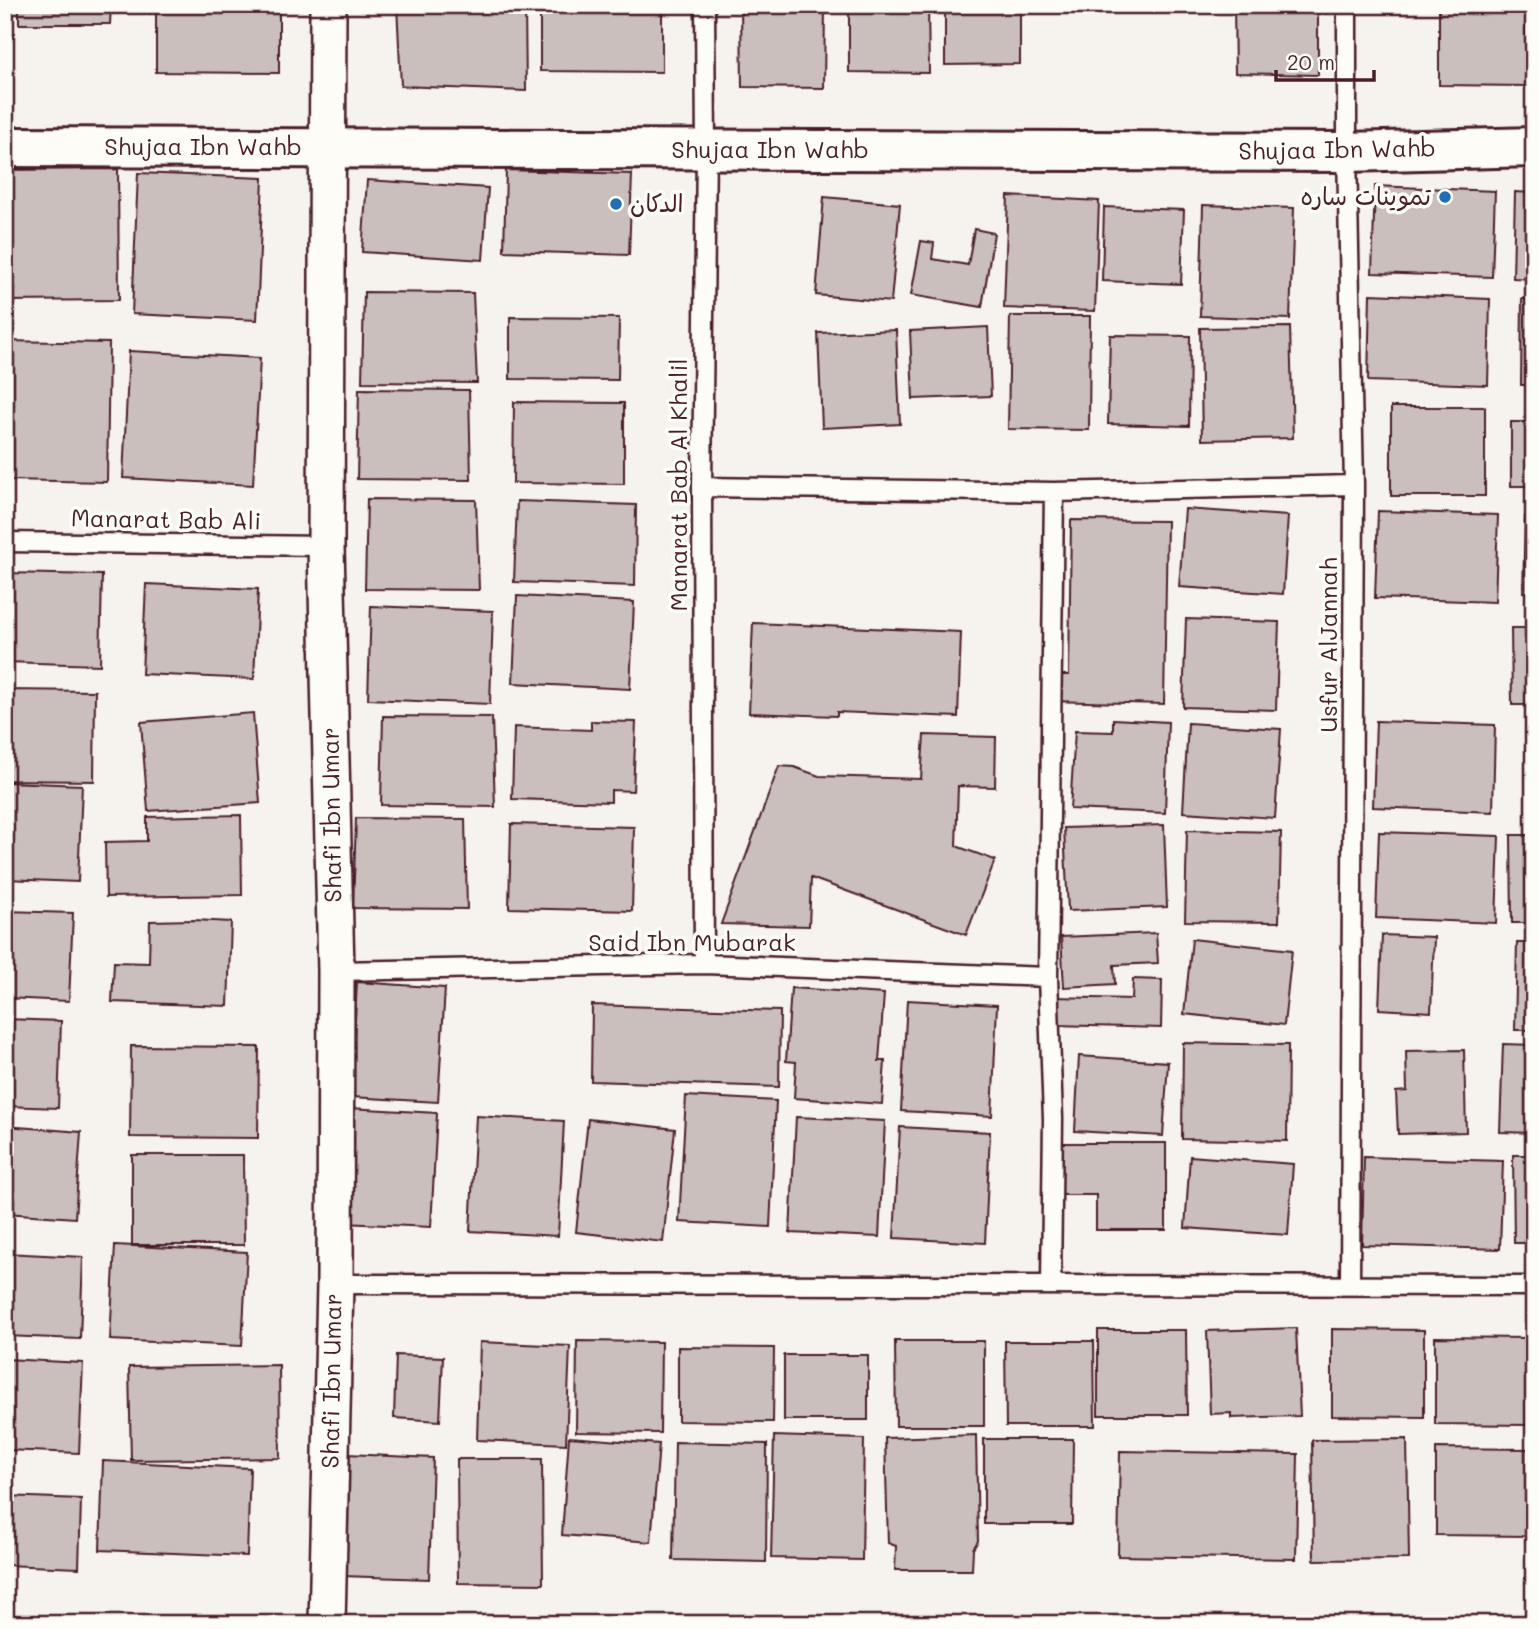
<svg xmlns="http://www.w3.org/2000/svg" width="1539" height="1629" font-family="Mali,'Playpen Sans Arabic',sans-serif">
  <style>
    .building { fill: #cbbfbe; stroke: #4a1f2b; stroke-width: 2 }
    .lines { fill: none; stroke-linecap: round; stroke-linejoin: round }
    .lane-casing { stroke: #4a1f2b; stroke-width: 23 }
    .street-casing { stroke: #4a1f2b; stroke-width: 40 }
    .secondary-casing { stroke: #4a1f2b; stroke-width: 44 }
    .lane { stroke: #fdfcf7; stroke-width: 18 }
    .street { stroke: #fdfcf7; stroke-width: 35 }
    .secondary { stroke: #fdfcf7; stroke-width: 38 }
    .poi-dot { fill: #1f6fb2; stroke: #fdfcf7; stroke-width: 2.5 }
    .labels { text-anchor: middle; stroke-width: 7; stroke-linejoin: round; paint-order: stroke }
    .street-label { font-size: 24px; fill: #4a1f2b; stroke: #fdfcf7 }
    .poi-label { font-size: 24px; fill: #4a1f2b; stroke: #fdfcf7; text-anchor: end }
  </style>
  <rect width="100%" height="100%" fill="#f6f3ef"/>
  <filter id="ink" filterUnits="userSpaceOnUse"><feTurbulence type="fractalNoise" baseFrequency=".0143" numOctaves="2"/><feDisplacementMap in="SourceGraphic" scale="14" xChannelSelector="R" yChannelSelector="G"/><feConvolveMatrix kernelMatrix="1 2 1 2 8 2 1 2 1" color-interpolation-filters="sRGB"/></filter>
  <g filter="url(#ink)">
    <path class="building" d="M19,5H111L110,24H19Z
      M156,5H279V73L156,72Z
      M397,5H525L526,91L401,86Z
      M540,5H662V72L540,71Z
      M741,5H825L824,88L742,87Z
      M849,5H928L929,73L849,72Z
      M945,5H1020V64L945,65Z
      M1234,5H1318V75L1235,73Z
      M1439,5H1526L1527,86L1439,85Z
      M118,169L119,300L5,301V170Z
      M506,170L632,174L629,255L504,251Z
      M138,173L263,178L257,320L132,314Z
      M367,180L488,188L483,260L362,252Z
      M1375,186L1495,191L1492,277L1372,273Z
      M1515,192L1534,193V279L1513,278Z
      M1008,196L1099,201L1095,311L1004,308Z
      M824,197L900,204L891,302L816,295Z
      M1203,205L1294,208L1290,319L1200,316Z
      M1104,207L1184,210L1181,284L1102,281Z
      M974,229L994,233L982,307L911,295L921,241L934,243L932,259L968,265Z
      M364,292L473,293L477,383L362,382Z
      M1370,294L1490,299L1488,385L1368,381Z
      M1522,299H1534V385H1521Z
      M1010,316H1090L1089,430L1008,429Z
      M510,317L619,318L618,380L510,379Z
      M988,327L991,396L913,399L910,331Z
      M1290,327L1293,438L1202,440L1200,328Z
      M896,330L900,424L822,428L818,333Z
      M1110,335L1190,336L1189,426L1108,424Z
      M5,341L109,343L107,482L5,480Z
      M129,351L260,358L253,485L123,478Z
      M359,389L469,390L471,480L357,479Z
      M514,402L624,403V484L513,483Z
      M1391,407H1485V496H1391Z
      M1511,422H1534V486H1511Z
      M367,499L476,500L479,590L365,589Z
      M517,501L636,505L635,586L514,582Z
      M1185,509L1288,516L1283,594L1179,587Z
      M1378,511L1498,515L1495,602L1375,598Z
      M1525,517H1534V593L1523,592Z
      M1071,520L1167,521L1164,704L1049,701L1050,675H1069Z
      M5,573L102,575L100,665L5,662Z
      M146,584L258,589L254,679L142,674Z
      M517,596L634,602L630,689L513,683Z
      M371,606L493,611L490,704L368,699Z
      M1186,619L1279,622L1276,710L1183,707Z
      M753,623L961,632L958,717L837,712V716L749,713Z
      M1511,628H1534V705H1512Z
      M5,690L95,691L94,781L5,780Z
      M253,713L260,803L148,811L141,722Z
      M383,716L492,717L495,807L381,805Z
      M1113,719L1168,722L1165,813L1070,809L1075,731L1113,732Z
      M591,721L636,722L633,791L611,790V802L512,799L514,727L591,730Z
      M1376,721L1495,725L1493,812L1373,807Z
      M1188,723L1281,729L1275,818L1183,812Z
      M924,735L996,737L995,787L958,786L956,846L995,860L966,935L811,878L809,926L721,924L779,766L794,767L819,776L921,779Z
      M5,782L82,785L78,882L5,879Z
      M241,815L242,895L106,897L105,842L147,841V817Z
      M356,818L465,819L467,909L353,908Z
      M511,824L634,827L632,911L509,908Z
      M1164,825L1167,907L1068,911L1064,828Z
      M1187,830L1281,832L1279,922L1185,921Z
      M1379,832L1499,836L1496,923L1376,918Z
      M1511,835H1534V923H1512Z
      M5,911L73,913L69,1001L5,998Z
      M194,920L231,922L228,1006L112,1002L114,962L149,963L150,921Z
      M1156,933L1158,963L1114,965L1115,984L1064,987L1061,937Z
      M1382,935L1434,937L1431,1012L1379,1009Z
      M1192,939L1292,950L1284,1025L1184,1014Z
      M1517,943H1534V1030H1515Z
      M1133,979L1162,980L1161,1028L1056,1025V997L1132,999Z
      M357,982L445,988L438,1102L351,1097Z
      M791,988L884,994L879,1061H885L882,1104L794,1098L796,1062L786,1061Z
      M907,1000L997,1005L992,1116L901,1111Z
      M592,1005L780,1011L779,1087L591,1081Z
      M5,1019L61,1021L58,1108L5,1106Z
      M1183,1043L1288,1045L1287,1141L1182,1139Z
      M1503,1044L1534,1045V1133L1500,1132Z
      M131,1046L259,1047L258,1138L130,1137Z
      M1464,1050L1466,1132L1398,1134L1396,1092L1407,1091L1406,1051Z
      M1079,1056L1168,1062L1163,1136L1075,1131Z
      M686,1096L776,1101L770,1227L679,1222Z
      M349,1108L437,1113L431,1227L343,1223Z
      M476,1116L564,1121L558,1236L470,1231Z
      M796,1117L885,1121L879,1237L790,1233Z
      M588,1119L675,1129L663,1242L576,1232Z
      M5,1126L81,1132L75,1218L5,1213Z
      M900,1127L990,1132L985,1243L894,1238Z
      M1059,1143H1166V1230H1096V1195H1059Z
      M132,1155H243L244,1245H132Z
      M1513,1155H1534V1243H1514Z
      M1190,1156L1293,1164L1288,1235L1185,1228Z
      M1364,1157L1503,1161L1500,1249L1362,1245Z
      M115,1245L247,1252L242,1346L110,1340Z
      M5,1253L83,1257L80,1339L5,1336Z
      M1532,1319L1534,1320V1422L1529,1421Z
      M1296,1328L1300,1416L1231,1418V1413L1210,1414L1207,1331Z
      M1332,1329L1424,1330V1417L1332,1416Z
      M1098,1330H1186L1187,1415H1098Z
      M1435,1337L1527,1338V1425L1435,1424Z
      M577,1341L661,1342L660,1433L576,1432Z
      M895,1341H984V1426H896Z
      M1005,1341H1094L1095,1426H1006Z
      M480,1342L570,1346L566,1444L477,1440Z
      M678,1347L774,1348L773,1422L678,1421Z
      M396,1355L443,1357L440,1421L394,1418Z
      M784,1355H868V1420H784Z
      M5,1359L83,1363L79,1453L5,1450Z
      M279,1365L280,1458L131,1460L129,1367Z
      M976,1435L978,1541L973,1549L972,1570H895L896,1546L888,1543L885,1438Z
      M774,1436L864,1439L862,1560L771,1558Z
      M569,1437L659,1444L651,1542L562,1535Z
      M984,1439H1073L1072,1524H984Z
      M1407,1439L1409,1559L1314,1560L1312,1440Z
      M675,1442L767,1444L766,1562L673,1560Z
      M1436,1448L1528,1449V1536L1436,1535Z
      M1120,1451L1298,1454L1296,1559L1118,1556Z
      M347,1454L433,1458L429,1579L342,1576Z
      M457,1459H542L543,1584L458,1583Z
      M103,1461L250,1468L247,1556L100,1550Z
      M5,1496L81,1499L79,1568L5,1565Z"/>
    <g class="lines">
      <g class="lane-casing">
        <path id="lane" d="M1347,5V152L1354,485L1350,1285
          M702,487L1054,492L1354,485
          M5,542L326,546
          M704,964L702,487L706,150L705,5
          M336,971L704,964L1048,977
          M335,1284L1534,1286
          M1051,1285L1053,1119L1048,977L1054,492"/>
      </g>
      <g class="street-casing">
        <path id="street" d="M327,1624L335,1284L336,971L326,546L328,5"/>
      </g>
      <g class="secondary-casing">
        <path id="secondary" d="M5,147L1347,152L1534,147"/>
      </g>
      <use href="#lane" class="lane"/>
      <use href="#street" class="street"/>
      <use href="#secondary" class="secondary"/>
    </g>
  </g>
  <g class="poi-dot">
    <circle cx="1445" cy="197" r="7"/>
    <circle cx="616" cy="204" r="7"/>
  </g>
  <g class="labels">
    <g class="street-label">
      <text x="203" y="155">Shujaa Ibn Wahb</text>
      <text x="770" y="158">Shujaa Ibn Wahb</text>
      <text transform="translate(1337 150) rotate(-1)" y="8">Shujaa Ibn Wahb</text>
      <text transform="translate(679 485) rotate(-90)" y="8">Manarat Bab Al Khalil</text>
      <text transform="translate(166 520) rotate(1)" y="8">Manarat Bab Ali</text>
      <text transform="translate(1329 645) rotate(-90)" y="8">Usfur AlJannah</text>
      <text transform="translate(332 815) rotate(-91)" y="8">Shafi Ibn Umar</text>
      <text x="692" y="951">Said Ibn Mubarak</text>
      <text transform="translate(332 1381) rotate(-89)" y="8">Shafi Ibn Umar</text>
    </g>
    <g class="poi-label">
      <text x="1431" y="205">تموينات ساره</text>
      <text x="630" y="212" text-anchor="start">الدكان</text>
    </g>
  </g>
  <rect width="1539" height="1629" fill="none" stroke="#fdfcf7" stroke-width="28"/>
  <rect x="14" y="14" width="1511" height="1601" fill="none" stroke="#4a1f2b" stroke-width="2.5" filter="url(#ink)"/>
  <path d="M1276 70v10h98v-10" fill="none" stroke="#4a1f2b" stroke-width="3.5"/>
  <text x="1287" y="70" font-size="21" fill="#4a1f2b" stroke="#fdfcf7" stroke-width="5" paint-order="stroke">20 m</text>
</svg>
